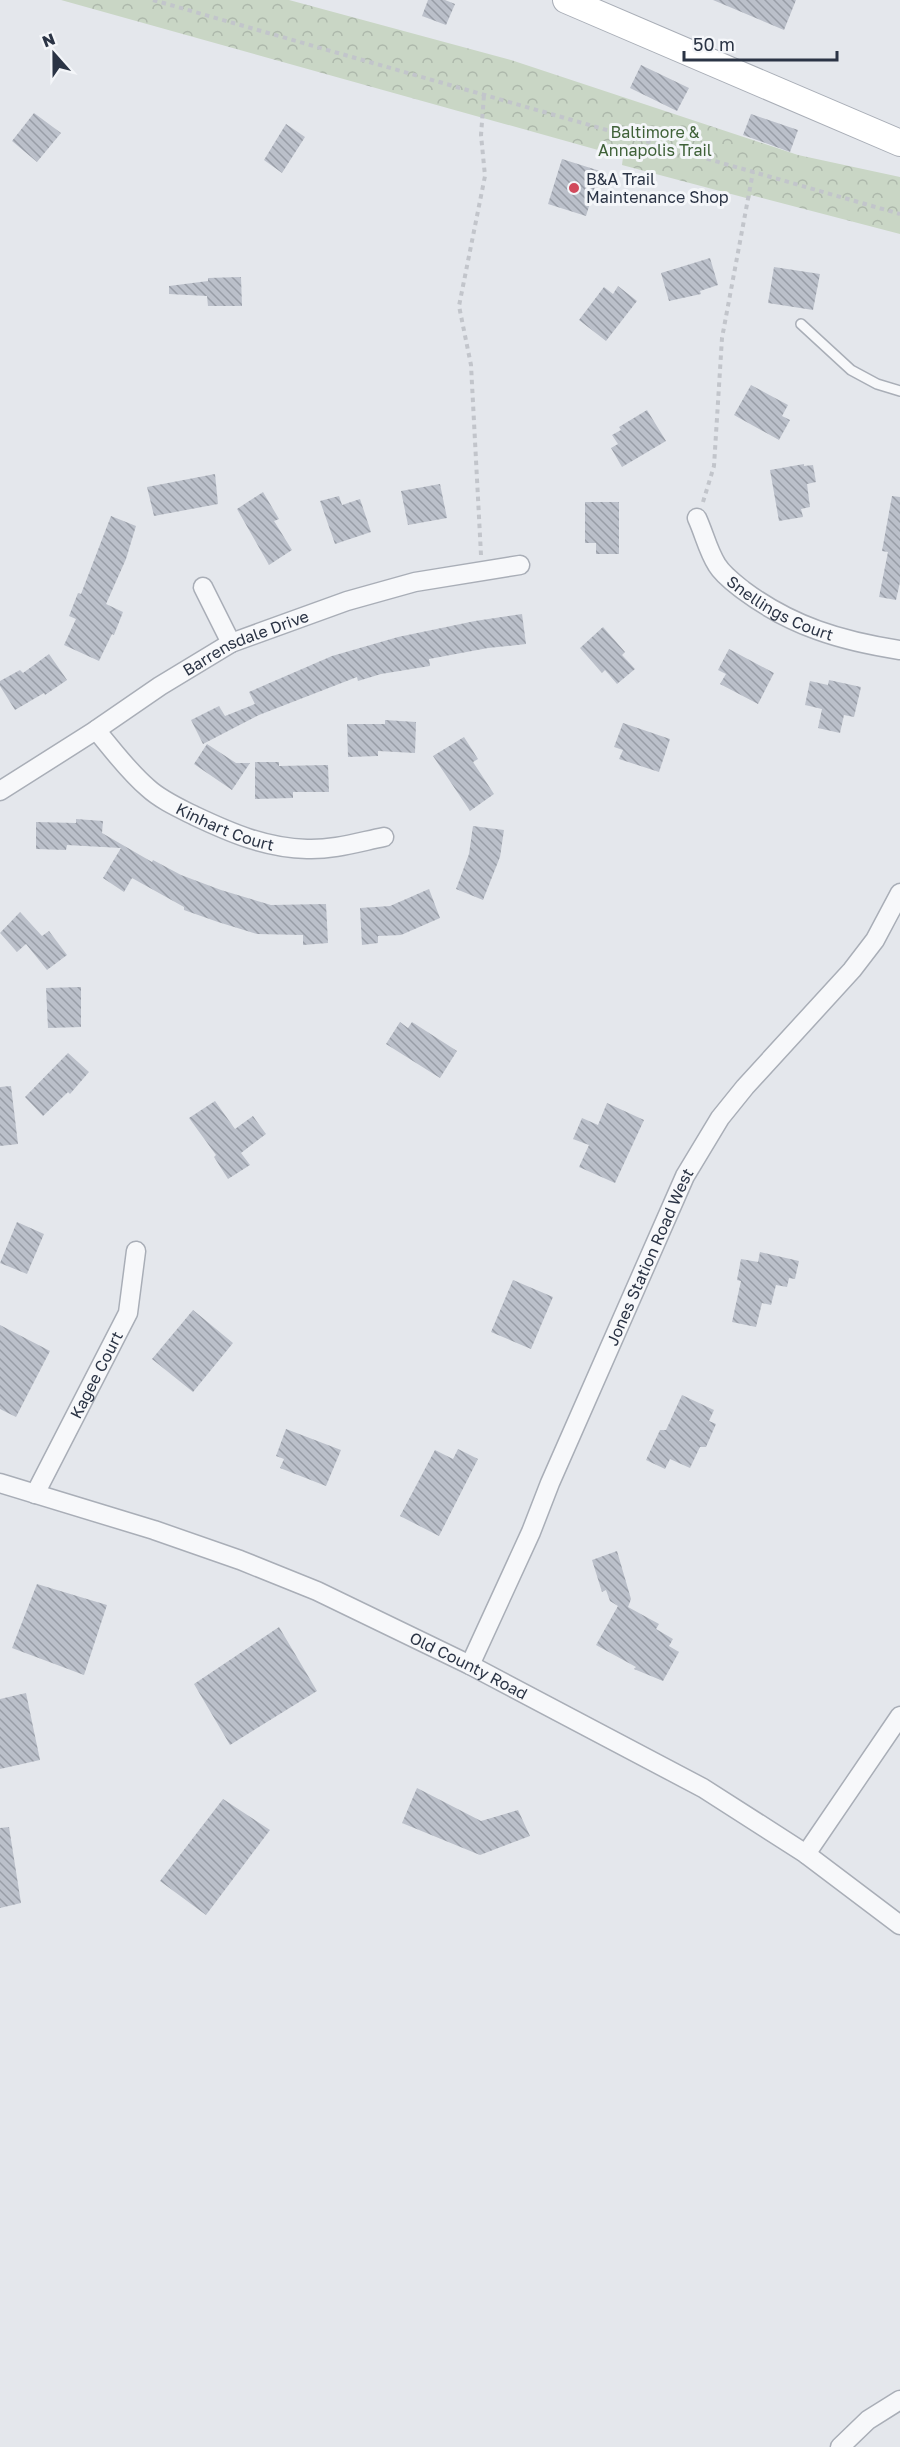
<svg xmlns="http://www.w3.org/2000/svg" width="900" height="2447" font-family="'Golos Text',sans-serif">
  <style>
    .forest { fill: url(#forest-crowns) }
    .building { fill: url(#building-back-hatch) }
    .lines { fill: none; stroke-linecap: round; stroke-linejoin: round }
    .lane-casing { stroke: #a9aeb7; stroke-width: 12 }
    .street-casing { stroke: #a9aeb7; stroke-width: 21 }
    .secondary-casing { stroke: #a9aeb7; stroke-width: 28 }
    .path { stroke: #c2c5cb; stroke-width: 4; stroke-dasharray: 4.5 4.5; stroke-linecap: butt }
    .lane { stroke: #f7f8fa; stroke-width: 9 }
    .street { stroke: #f7f8fa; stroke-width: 18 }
    .secondary { stroke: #fff; stroke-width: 26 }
    .poi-dot { fill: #d1495b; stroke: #f4f6f9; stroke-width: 2 }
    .labels { text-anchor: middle; stroke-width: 6; stroke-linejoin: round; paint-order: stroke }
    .park-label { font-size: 16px; fill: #3f6138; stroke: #f4f6f9 }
    .poi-label { font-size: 16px; fill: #2b3445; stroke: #f4f6f9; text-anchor: start }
    .street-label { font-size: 16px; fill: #2b3445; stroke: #f4f6f9 }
  </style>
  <defs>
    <pattern id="forest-crowns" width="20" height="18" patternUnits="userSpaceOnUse" patternTransform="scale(1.5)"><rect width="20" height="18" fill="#c9d6c5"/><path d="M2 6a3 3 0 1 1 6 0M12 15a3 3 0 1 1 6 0" fill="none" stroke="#adb8ab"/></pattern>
    <pattern id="building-back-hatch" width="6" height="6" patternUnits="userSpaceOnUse" patternTransform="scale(1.5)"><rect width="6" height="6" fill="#bbc0ca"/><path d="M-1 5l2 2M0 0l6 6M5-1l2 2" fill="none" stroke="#989da6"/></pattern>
  </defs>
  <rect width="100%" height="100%" fill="#e4e7ec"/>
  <path class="forest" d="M61,0H289L511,60L798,155L900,177V234L751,195L750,199L622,165L623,157Z"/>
  <path class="building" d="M428,0H445L455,4L446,25L422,16Z
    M713,0H796L784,30Z
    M641,65L689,88L677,111L630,88Z
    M34,113L61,133L37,162L12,141Z
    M751,114L798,130L790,152L743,135Z
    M286,124L305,137L282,173L264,160Z
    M562,159L600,171L586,216L548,204Z
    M710,258L718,285L700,291L701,294L669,301L661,273Z
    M774,267L820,274L813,310L768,303Z
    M241,277L242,306H208L207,296L169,294V286L208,281V278Z
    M618,286L637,301L606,341L579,320L604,287L613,294Z
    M751,385L788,405L782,416L790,420L779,440L734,415Z
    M647,410L666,441L622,467L611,448L618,444L612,435L621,430L619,427Z
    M804,464V466L813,465L816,482L807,484L810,507L801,509L803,517L779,521L770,470Z
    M215,474L218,504L154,516L147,487Z
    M440,484L447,518L408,525L401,491Z
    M263,492L279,519L274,521L292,550L269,565L237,509Z
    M339,496L342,505L360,499L371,532L335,544L320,501Z
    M892,496L900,497V582L896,600L879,597L888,552L882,551Z
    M585,502H619V554H596V543H585Z
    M111,516L136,526L126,559L106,604L123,612L114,635L112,634L99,661L64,645L76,619L69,616L78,593L81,594Z
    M522,614L526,644L488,648L429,659L430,666L381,674L358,681L357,677L259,715L203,744L191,720L219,706L225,716L255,704L249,692L332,656L398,637L475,621Z
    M603,627L625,652L622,655L635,669L617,684L605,670L602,673L580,648Z
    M729,649L774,673L758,704L720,684L726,674L718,670Z
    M49,654L67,680L45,695L44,693L15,710L0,686V681L20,670L23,673Z
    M829,680L861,687L854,717L844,715L840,733L818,728L822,709L805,705L810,681L828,685Z
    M385,720L416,722L415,753L378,751V756L348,757L347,724H385Z
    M623,723L670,739L659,772L619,759L623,750L614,747Z
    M464,737L478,759L473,762L494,794L470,811L433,756Z
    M207,744L236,763H250L232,790L194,764Z
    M255,762H279V766L328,765L329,792H293V798L255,799Z
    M76,819L103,821L102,833L152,862L153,860L181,875L221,890L271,905L326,904L328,943L303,945V935L257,934L218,922L184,910V907L132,878L124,892L103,878L121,848L67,845L66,850L36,849V822L76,823Z
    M473,826L504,830L500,857L483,900L456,889L469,854Z
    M429,889L440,918L401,935L378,936V943L362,945L360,908L390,906Z
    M20,912L42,936L49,931L67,955L47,970L26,944L17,952L0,933Z
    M81,987V1027L48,1028L46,988Z
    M400,1022L408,1028L412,1022L457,1051L440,1078L386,1044Z
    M68,1053L89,1072L70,1094L68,1092L43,1116L25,1097Z
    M11,1086L18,1144L0,1146V1087Z
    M215,1101L235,1129L253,1116L266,1134L241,1153L250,1165L228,1179L214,1157L216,1155L189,1118Z
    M607,1103L644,1120L615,1183L579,1167L589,1145L573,1139L582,1118L598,1125Z
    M17,1222L44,1234L27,1274L0,1263Z
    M760,1252L799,1261L795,1279L789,1278L787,1287L776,1285L771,1305L762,1303L756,1327L732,1322L741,1281L737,1280L741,1259L758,1262Z
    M513,1280L553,1297L531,1349L491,1332Z
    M193,1310L233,1343L193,1392L152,1359Z
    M0,1325L50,1351L16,1417L0,1409Z
    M682,1395L714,1410L709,1421L716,1424L706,1447H700L690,1468L670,1459L665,1469L646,1460L660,1430H666Z
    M286,1429L341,1450L326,1486L280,1468L284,1459L276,1456Z
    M458,1449L478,1459L439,1536L400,1516L435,1450L453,1459Z
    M617,1551L631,1599L628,1607L659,1624L656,1629L673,1639L669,1646L679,1652L663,1681L634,1669L636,1667L596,1645L618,1606L610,1601L606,1590L602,1592L592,1560Z
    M37,1584L107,1605L84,1675L12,1648Z
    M279,1627L317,1691L230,1745L194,1684Z
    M26,1693L40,1760L0,1769V1699Z
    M417,1788L481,1821L518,1810L530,1836L480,1855L402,1823Z
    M223,1799L270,1830L206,1915L160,1881Z
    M9,1827L21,1903L0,1908V1828Z"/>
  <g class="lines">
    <g class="lane-casing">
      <path id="lane" d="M801,324L851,370L877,384L900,391"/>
    </g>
    <g class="street-casing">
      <g id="street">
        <path id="s1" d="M697,518C704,533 708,551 717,565C723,575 734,583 743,590C791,626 841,641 900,650"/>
        <path d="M203,587L231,643"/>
        <path id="s2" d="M96,730C113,750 128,771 148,788C161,800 179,808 195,816C231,833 266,848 307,849C333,850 359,842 384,837"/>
        <path id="s3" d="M0,791L96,730L160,686L231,643L347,601L415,582L520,565"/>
        <path id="s4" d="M0,1483L154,1530L240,1560L317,1591L470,1665L703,1788L806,1854L900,1925"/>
        <path id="s5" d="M35,1494L128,1313L136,1251"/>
        <path id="s6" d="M470,1665L531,1532L550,1483L685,1176L720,1118L745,1087L852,970L875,940L900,893"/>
        <path d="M806,1854L900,1716"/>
        <path d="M840,2447L868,2420L900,2400"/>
      </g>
    </g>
    <g class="secondary-casing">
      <path id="secondary" d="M566,0L900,143"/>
    </g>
    <path class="path" d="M153,0L900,214
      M703,502L714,466L722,338L753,172
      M481,555L471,365L459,306L485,176L481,135L484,95"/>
    <use href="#lane" class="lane"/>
    <use href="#street" class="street"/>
    <use href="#secondary" class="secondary"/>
  </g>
  <circle class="poi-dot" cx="574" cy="188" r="6"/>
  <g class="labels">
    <g class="park-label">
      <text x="655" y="138">Baltimore &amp;<tspan x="655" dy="18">Annapolis Trail</tspan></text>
    </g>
    <g class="poi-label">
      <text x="586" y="185">B&amp;A Trail<tspan x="586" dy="18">Maintenance Shop</tspan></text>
    </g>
    <g class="street-label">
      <text dy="6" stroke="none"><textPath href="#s1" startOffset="129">Snellings Court</textPath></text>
      <text dy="6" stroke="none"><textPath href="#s3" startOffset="288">Barrensdale Drive</textPath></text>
      <text dy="6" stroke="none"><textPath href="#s2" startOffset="165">Kinhart Court</textPath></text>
      <text dy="6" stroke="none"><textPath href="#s6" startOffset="446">Jones Station Road West</textPath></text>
      <text dy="6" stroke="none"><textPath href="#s5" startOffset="134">Kagee Court</textPath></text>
      <text dy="6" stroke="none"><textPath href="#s4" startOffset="504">Old County Road</textPath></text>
    </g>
  </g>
  <g transform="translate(54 54) rotate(339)" stroke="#f4f6f9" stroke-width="4.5" paint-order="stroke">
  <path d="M0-4.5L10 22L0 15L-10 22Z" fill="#2b3445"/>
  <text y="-9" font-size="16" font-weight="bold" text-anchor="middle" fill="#2b3445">N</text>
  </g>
  <path d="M684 51v9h153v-9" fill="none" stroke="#2b3445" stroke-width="3"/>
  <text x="693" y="51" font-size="18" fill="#2b3445" stroke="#f4f6f9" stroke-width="4.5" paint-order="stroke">50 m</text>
</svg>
